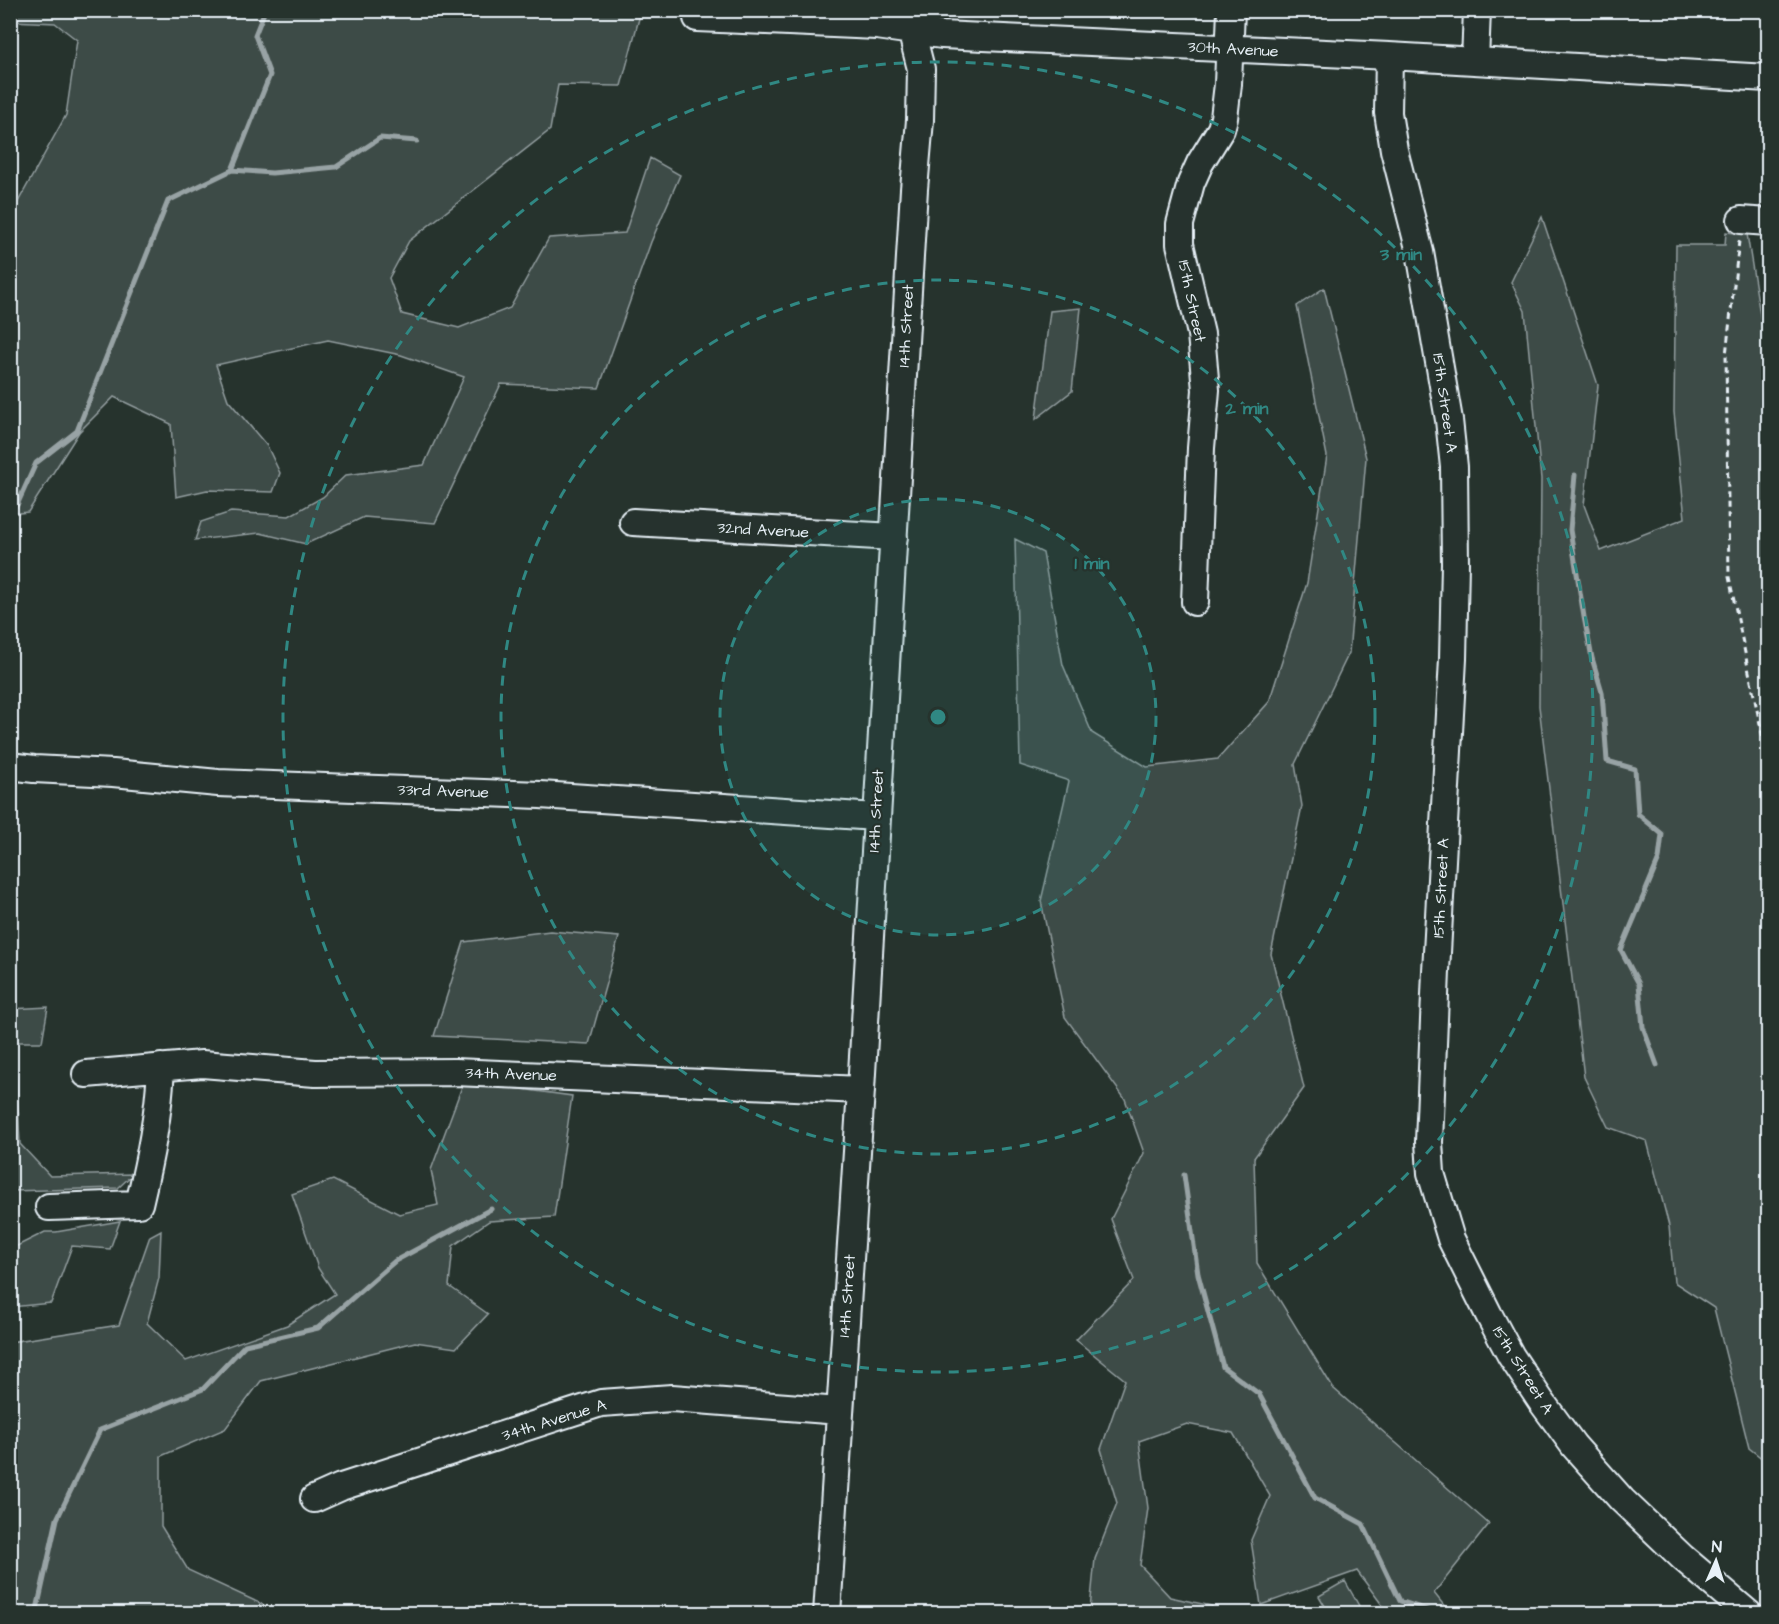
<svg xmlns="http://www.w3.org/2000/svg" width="1779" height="1624" font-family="'Architects Daughter',sans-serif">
<rect width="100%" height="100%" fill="#26332d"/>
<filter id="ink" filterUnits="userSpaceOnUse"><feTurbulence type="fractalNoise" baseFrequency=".0167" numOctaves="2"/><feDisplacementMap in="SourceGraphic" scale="12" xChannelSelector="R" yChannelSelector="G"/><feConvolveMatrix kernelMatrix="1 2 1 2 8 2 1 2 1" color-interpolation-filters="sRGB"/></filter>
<g filter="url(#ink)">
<path fill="#3e4b47" stroke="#939ea0" stroke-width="1.5" d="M10 11H641L621 86 558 85 550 130 409 241 389 278 402 314 459 328 510 308 549 238 625 233 650 158 680 175 651 242 599 388 501 384 435 523 364 517 306 544 260 533 195 540 201 522 231 512 289 516 323 497 346 475 424 465 464 377 401 355 328 340 216 365 228 400 267 446 280 473 273 492 207 490 176 497 171 424 114 397 79 432 28 512 11 514 10 234 13 211 66 115 77 40 55 23 11 21Z
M1542 217 1598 385 1584 505 1601 551 1685 518 1674 412 1676 245H1725L1726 232 1747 234 1768 365V1463L1749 1448 1714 1308 1674 1282 1669 1226 1647 1141 1608 1127 1584 1077 1539 706 1541 479 1525 311 1511 282Z
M1324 288 1366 458 1349 653 1295 764 1302 806 1271 954 1304 1088 1254 1158 1257 1263 1333 1388 1489 1524 1434 1593 1450 1613H1388L1357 1571 1261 1605 1251 1540 1270 1496 1233 1433 1187 1424 1139 1441 1148 1508 1140 1565 1170 1597 1212 1606 1211 1613H1046L1047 1611 1090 1609 1095 1559 1117 1503 1101 1449 1125 1380 1076 1340 1134 1280 1111 1219 1144 1153 1125 1099 1065 1017 1041 901 1069 781 1020 765 1015 539 1043 553 1063 665 1092 733 1147 767 1218 759 1269 702 1307 583 1327 456 1297 306Z
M1081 308 1072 391 1036 419 1050 311Z
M550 931 619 937 589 1044 434 1036 464 942Z
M48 1007 42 1042H11V1009Z
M10 1067H16L20 1144 50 1176 133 1174 118 1188 11 1191Z
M464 1081 572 1096 554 1217 489 1221 453 1246 449 1286 488 1314 456 1348 415 1342 261 1381 225 1429 161 1456V1526L188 1570 266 1606 261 1613H11L10 1342 119 1325 150 1236 161 1230 159 1278 147 1323 186 1361 287 1325 335 1294 318 1268 292 1194 333 1180 399 1214 438 1205 431 1170Z
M120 1221 110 1249 72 1246 51 1303 11 1307V1249L45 1232H56Z
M1345 1581 1363 1613H1329L1319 1596Z"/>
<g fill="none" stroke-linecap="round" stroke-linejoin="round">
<path stroke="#98a3a5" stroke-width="5" d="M232 170 272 173 336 167 380 138 417 141
M1575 475 1570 530 1584 617 1592 658 1602 692 1607 761 1635 769 1638 814 1662 834 1659 859 1621 950 1639 984 1643 1027 1657 1065
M10 510 17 505 36 463 77 431 168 201 232 170 270 75 255 35 265 10
M1184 1175 1198 1274 1223 1367 1259 1394 1315 1498 1363 1524 1400 1601 1439 1614
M36 1614 57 1519 100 1430 203 1389 245 1345 318 1328 395 1261 491 1209"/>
<defs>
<path id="minor" d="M697 18 877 26 942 35 1389 56 1768 78
M1389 56 1388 113 1394 150 1420 252 1449 420 1454 467 1455 563 1453 659 1436 971 1429 1142 1431 1173 1451 1239 1489 1315 1511 1356 1541 1401 1574 1446 1622 1500 1683 1558 1749 1614
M1475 61 1477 10
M1741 220 1768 222
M633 522 894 537
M1195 602 1201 448 1206 390 1201 334 1180 244V224L1191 183 1200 163 1221 129 1224 118 1228 84 1231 10
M10 766 34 769 113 773 218 783 540 795 876 817
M86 1074 202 1064 315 1073 455 1072 861 1090
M49 1207 139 1204C150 1158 159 1114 161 1067
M314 1499 341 1487 601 1403 672 1398 840 1411
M827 1614 861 1090 914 189 920 120 921 69 906 10"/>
</defs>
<use href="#minor" stroke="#e8f1f8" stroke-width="30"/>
<path stroke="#e8f1f8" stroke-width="3" stroke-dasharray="6 4.5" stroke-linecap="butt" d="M1739 241 1726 355 1729 577 1768 762
M1768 1185V1190"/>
<use href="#minor" stroke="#26332d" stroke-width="26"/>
</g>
</g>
<circle cx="938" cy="717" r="218" fill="#308883" fill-opacity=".12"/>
<g fill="none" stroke="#308883" stroke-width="3" stroke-dasharray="10 8">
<circle cx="938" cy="717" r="218"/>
<circle cx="938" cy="717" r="437"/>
<circle cx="938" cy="717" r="655"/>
</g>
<g text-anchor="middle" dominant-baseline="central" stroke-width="4.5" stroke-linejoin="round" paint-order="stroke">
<g font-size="16" fill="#e8f1f8" stroke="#26332d">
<text transform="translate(1233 49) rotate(3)">30th Avenue</text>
<text transform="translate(1192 301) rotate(78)">15th Street</text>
<text transform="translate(906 326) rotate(-87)">14th Street</text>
<text transform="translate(1445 403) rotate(82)">15th Street A</text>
<text transform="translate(763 530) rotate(3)">32nd Avenue</text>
<text transform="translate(443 791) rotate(2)">33rd Avenue</text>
<text transform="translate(876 811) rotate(-87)">14th Street</text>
<text transform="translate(1441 888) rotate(-87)">15th Street A</text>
<text transform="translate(511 1074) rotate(2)">34th Avenue</text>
<text transform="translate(847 1296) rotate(-86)">14th Street</text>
<text transform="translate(1523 1370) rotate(58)">15th Street A</text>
<text transform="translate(554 1420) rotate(-17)">34th Avenue A</text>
</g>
</g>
<circle cx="938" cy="717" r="9" fill="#308883" stroke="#26332d" stroke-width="3"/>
<g font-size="18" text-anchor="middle" font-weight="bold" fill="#308883" stroke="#26332d" stroke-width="4.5" stroke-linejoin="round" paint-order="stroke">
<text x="1401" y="260">3 min</text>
<text x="1247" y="414">2 min</text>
<text x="1092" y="569">1 min</text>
</g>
<rect width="1779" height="1624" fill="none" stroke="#26332d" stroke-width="36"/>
<rect x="18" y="18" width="1743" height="1588" fill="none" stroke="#e8f1f8" stroke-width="2" filter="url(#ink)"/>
<g transform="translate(1716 1561) rotate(3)" stroke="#26332d" stroke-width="4.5" paint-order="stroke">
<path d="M0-4.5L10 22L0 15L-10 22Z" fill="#e8f1f8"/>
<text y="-9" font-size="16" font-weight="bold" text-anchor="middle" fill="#e8f1f8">N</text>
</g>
</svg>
